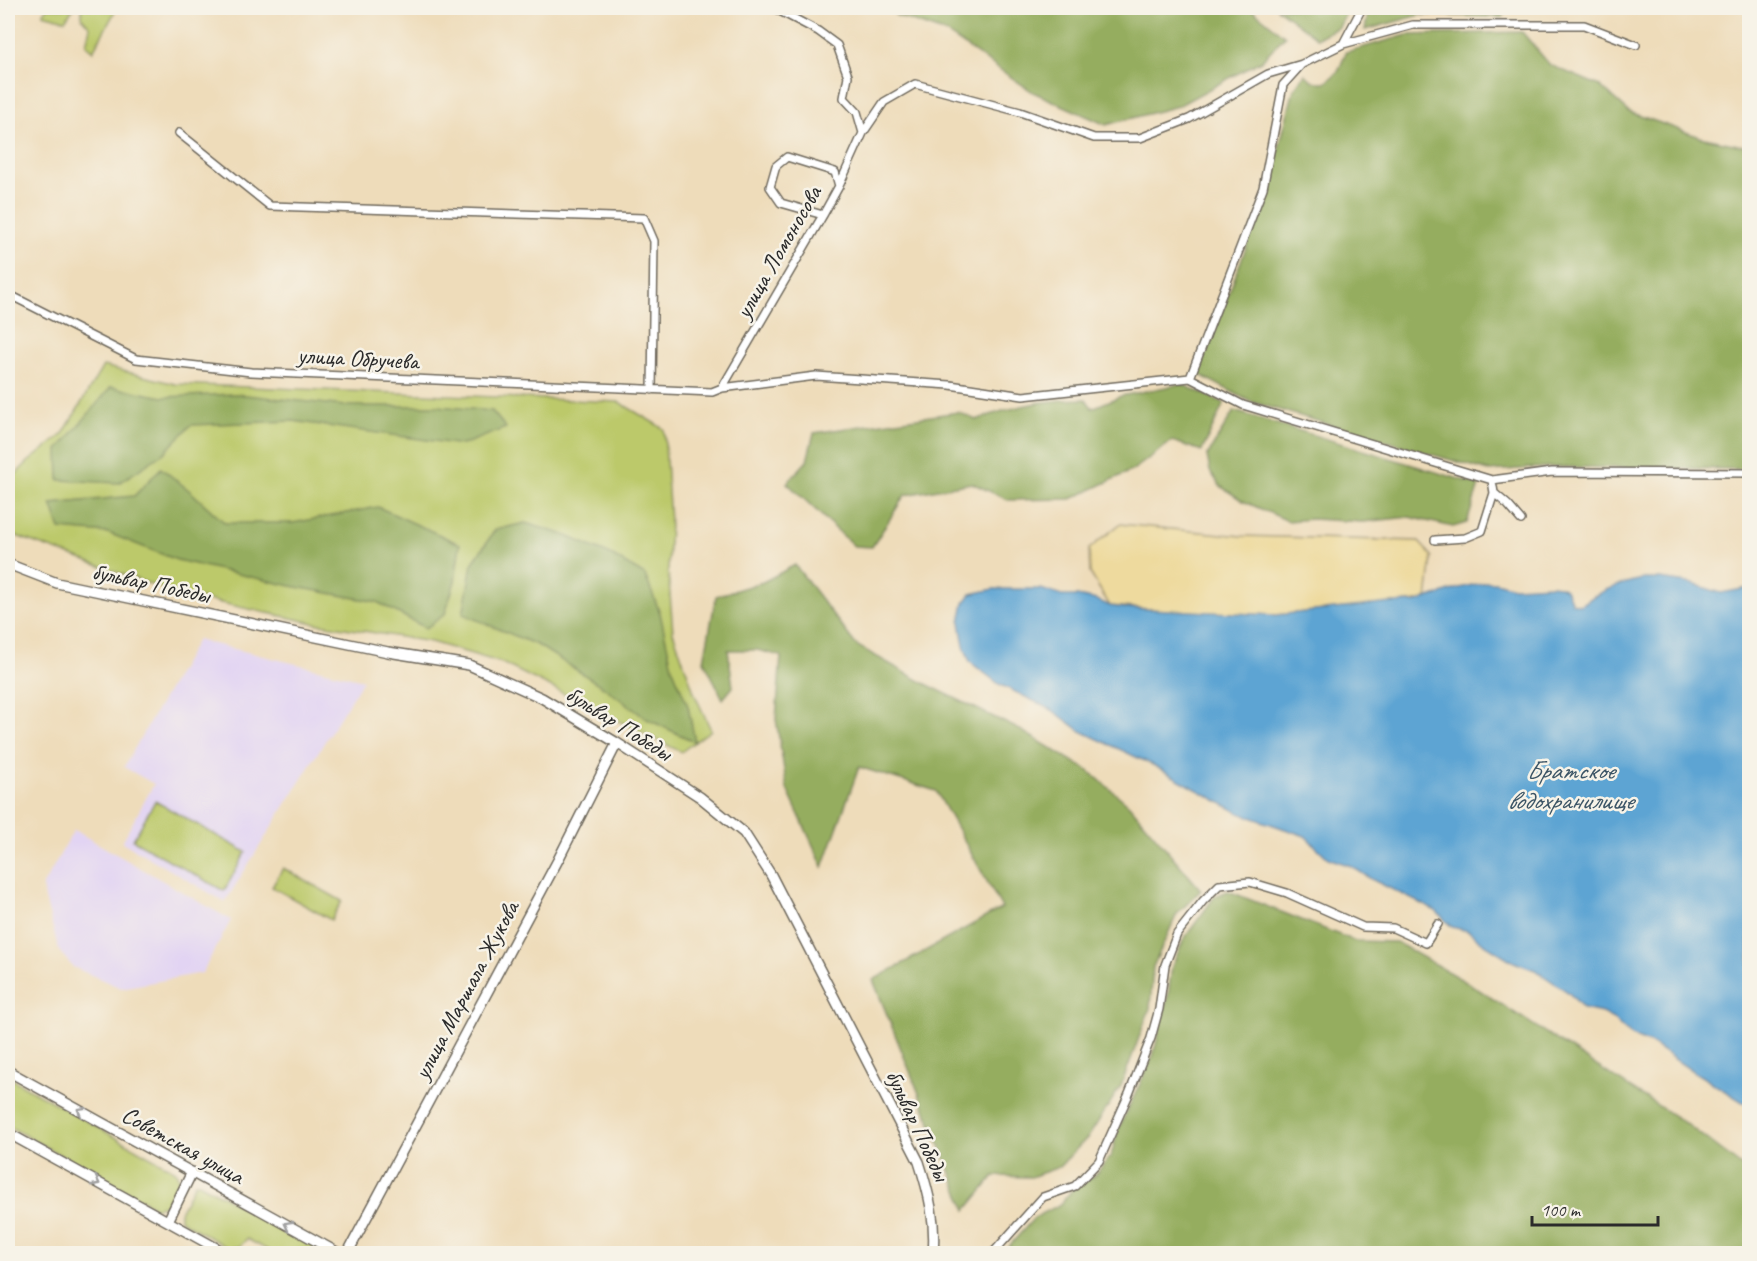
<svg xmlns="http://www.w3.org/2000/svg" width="1757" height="1261" font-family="Caveat,sans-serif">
<rect width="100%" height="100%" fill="#f7f3e8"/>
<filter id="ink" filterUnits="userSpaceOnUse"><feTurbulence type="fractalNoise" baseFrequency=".0167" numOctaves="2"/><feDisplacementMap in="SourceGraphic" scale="12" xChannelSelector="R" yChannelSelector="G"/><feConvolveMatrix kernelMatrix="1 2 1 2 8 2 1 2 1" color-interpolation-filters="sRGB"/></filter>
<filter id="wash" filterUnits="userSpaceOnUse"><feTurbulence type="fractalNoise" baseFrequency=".008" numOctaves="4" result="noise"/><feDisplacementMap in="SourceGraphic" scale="24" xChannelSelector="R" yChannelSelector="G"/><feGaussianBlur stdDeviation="1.35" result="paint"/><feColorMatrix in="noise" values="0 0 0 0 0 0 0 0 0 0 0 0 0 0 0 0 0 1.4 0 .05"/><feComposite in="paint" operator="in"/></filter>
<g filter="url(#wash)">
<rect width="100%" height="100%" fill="#eedcba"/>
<path fill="#e2d4f3" d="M197 640 363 680 225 902 122 842 154 784 124 767Z
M74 830 231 920 202 973 121 988 73 967 59 951 42 887Z"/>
<path fill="#bcc96b" stroke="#747a4b" stroke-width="1.5" d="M47 8H74L65 20 43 14Z
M82 8H117L93 51 86 45 90 27 82 18Z
M103 366 175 384 619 402 664 429 670 522 668 569 673 632 695 695 711 730 681 752 502 663 431 642 314 623 175 593 8 533V482L28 462 63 434Z
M155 801 246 852 224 891 133 840Z
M283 868 342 901 331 920 272 887Z
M8 1077 176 1171 179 1180 165 1205 156 1208 8 1126Z
M195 1183H199L325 1253H273L247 1239 239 1247 228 1248 180 1220V1212Z"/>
<path fill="#95ad5f" stroke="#606c45" stroke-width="1.5" d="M899 8H1250L1285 36 1261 61 1178 106 1106 125 1033 92 946 33 895 15Z
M1277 8H1349L1339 27 1317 38Z
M1371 8H1507L1503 17 1420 15 1365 30 1368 13Z
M1522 32 1550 65 1600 86 1629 112 1700 137 1738 145 1749 146V469L1550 467 1489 471 1249 401 1198 374 1268 190 1294 89 1305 74 1314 82H1327L1339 70 1346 52 1407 35Z
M1181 384 1224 403 1202 451 1172 441 1133 470 1071 499 1008 500 972 483 905 495 872 547 854 546 787 483 807 461 814 433 958 412 976 420C1012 406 1047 399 1086 399L1092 408 1121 396Z
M111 387 163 397 236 394 345 406H437L492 411 506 428 462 445 293 421 191 425 164 453 119 483 59 480 58 450Z
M1234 411 1479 485 1467 523 1453 527 1409 517 1363 522 1312 519 1288 521 1243 501 1220 486 1210 471 1207 456Z
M161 468 190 491 225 523H293L378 507 460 544 455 581 445 614 426 628 377 602 291 586 177 560 108 533 60 529 51 504 134 496Z
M525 523 562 534 611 555 645 575 660 613 672 667 688 706 695 742 647 719 605 688 539 646 463 614 472 564 495 530Z
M795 565 856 645 920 681 1022 731 1089 771 1129 805 1201 890 1177 914 1153 967 1150 1008 1121 1086 1089 1136 1059 1167 1031 1177 994 1176 966 1210 873 980 1002 908 936 791 859 767 823 867 787 789 776 719 781 656 757 650H728L733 687 723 699 704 661 716 596 763 582Z
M1228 891 1355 941 1396 942 1473 986 1688 1125 1749 1172V1253L1002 1254 1034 1218 1061 1204 1075 1186 1093 1177 1111 1156 1119 1128 1153 1056 1168 996 1172 966 1184 939 1215 896Z"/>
<path fill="#eeda9e" stroke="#8c8264" stroke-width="1.5" d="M1120 524 1242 536 1418 541 1432 556 1427 600 1276 615 1189 612 1110 606 1090 573 1089 549Z"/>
<path fill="#5da4d3" stroke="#44687f" stroke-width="1.5" d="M1643 579H1660L1693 584 1721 593 1749 588V1106L1688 1068 1652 1044 1632 1036 1613 1019 1602 1013 1584 1009 1569 993 1535 970 1514 962 1483 943 1468 931 1452 927 1436 911 1371 879 1351 866 1328 858 1305 836 1239 813 1153 765 1081 731 1052 710 999 684 970 662 964 646 960 622 964 603 971 594 994 589H1041L1062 596H1077L1097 600 1110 606 1125 608 1276 615 1391 603 1417 602 1459 588 1486 582H1495L1514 587 1551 585 1560 586 1566 589 1572 603 1580 605C1586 603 1590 598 1596 595 1610 587 1627 582 1643 579Z"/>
</g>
<g filter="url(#ink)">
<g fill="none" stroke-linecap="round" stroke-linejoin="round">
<defs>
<path id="minor" d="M774 8 818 31 837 45 848 76 844 98 857 112 863 133
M1343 44 1413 25H1584L1636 45
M179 133 270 206 644 218 654 241 652 390
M823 215 781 203 770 187 776 166 787 157 835 172 839 186
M8 294 136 359 251 372 712 392 722 388 816 376 950 385 1023 396 1190 378 1243 405 1492 480 1552 472 1750 473
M1190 378 1263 188 1283 85 1302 64 1343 44 1362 8
M722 388 823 215 839 186 863 133 884 102 915 84 1020 112 1094 138H1140L1189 119 1268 74 1302 64
M1494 493 1508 505 1521 520
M1435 540 1465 538 1482 531 1494 493 1492 480
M992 1254 1043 1197 1075 1186 1099 1161 1129 1094 1151 1038 1159 1009 1165 965 1177 934 1203 901 1219 885 1250 882 1287 893 1363 927 1393 928 1426 943 1438 924"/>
<path id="tertiary" d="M8 564 57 583 388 652 469 665 542 698 617 743 700 797 744 833 771 875 919 1162C929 1193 936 1221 933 1254
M8 1071 340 1254
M8 1133 227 1254
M168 1221 192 1172
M347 1254 558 860 617 743"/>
</defs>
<use href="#minor" stroke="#6f695d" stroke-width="10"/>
<use href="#tertiary" stroke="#6f695d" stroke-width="12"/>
<use href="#minor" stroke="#fff" stroke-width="7"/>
<use href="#tertiary" stroke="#fff" stroke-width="9"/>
</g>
<defs><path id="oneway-chevron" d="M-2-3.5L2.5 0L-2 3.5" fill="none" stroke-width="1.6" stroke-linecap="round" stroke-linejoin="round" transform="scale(1.5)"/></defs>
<g stroke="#a0a0a0">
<use href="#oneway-chevron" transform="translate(81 1111) rotate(-151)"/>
<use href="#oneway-chevron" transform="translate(96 1182) rotate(28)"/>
<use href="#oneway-chevron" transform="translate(288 1225) rotate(-151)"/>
</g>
</g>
<g text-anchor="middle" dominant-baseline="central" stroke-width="5" stroke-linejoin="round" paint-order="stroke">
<g font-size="24" fill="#2b2b2b" stroke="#f7f3e8">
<text transform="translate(778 252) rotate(-60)">улица Ломоносова</text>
<text transform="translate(358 358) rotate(3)">улица Обручева</text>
<text transform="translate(151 583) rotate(12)">бульвар Победы</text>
<text transform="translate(619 723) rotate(32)">бульвар Победы</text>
<text transform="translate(466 990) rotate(-62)">улица Маршала Жукова</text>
<text transform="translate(918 1125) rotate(65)">бульвар Победы</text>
<text transform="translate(183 1145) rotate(29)">Советская улица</text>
</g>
<g font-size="26" font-style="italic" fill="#3c5566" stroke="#f7f3e8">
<text x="1570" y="770">Братское<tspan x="1570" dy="30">водохранилище</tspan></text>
</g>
</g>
<rect width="1757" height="1261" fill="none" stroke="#f7f3e8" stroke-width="30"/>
<path d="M1532 1216v9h126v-9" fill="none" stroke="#2b2b2b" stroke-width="3"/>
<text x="1541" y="1216" font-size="18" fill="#2b2b2b" stroke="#f7f3e8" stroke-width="4.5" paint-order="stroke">100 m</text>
</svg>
